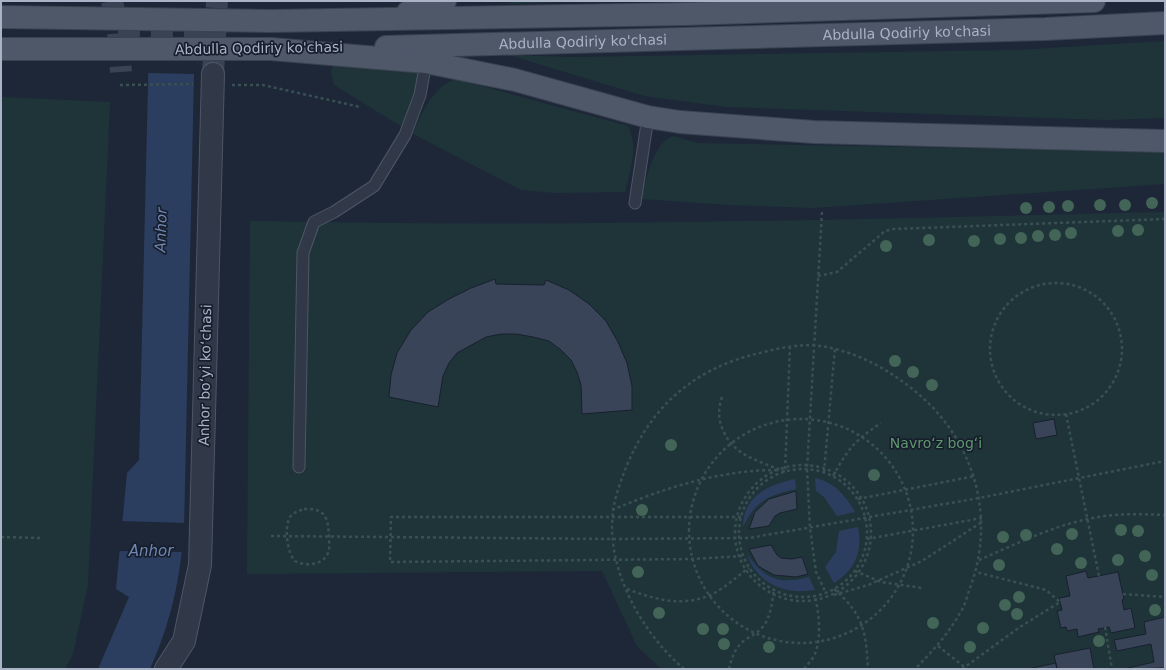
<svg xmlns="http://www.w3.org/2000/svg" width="1166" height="670" font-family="'DejaVu Sans',sans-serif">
<rect width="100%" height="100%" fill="#1d2738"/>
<path fill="#1f3439" d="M517 1H588L507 4Z
M1165 41V118L1107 120 726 107 644 96 509 55 571 57 1016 50Z
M335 63 419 71 420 78 404 128 334 85 331 71Z
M456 79 628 126C639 147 630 170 625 192L555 193 521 190 413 134C421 114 434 85 456 79Z
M1 97 110 102 88 585 73 654 65 669H1Z
M674 136 697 143 1165 152V184L814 208 729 205 641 199C646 181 653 141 674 136Z
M1165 212V669H661L637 646 602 571 247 574 250 221C555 228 860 219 1165 212Z"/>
<path fill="#2c3e5f" d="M150 1H191L194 74 184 529C180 580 171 622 150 669H98L129 597 116 589 127 473 139 460Z
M815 478C834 482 846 496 855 512L837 516 824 497 816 491Z
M795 479 796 489C769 495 755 501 743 527 743 496 768 485 795 479Z
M858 527C863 552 855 570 834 583L825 567 836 552 839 531Z
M747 554C764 579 780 585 809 577L815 590C785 595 757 584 747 554Z"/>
<path fill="#1d2738" d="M148 1H193L196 74 147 73Z
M121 521 186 523 184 552 117 551Z"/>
<path fill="#394459" stroke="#18202e" d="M495 279 496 284 544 285 546 280 569 290 589 304 606 321 618 342 627 363 632 386V410L582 414 581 385 577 372 571 360 561 350 549 341 533 337 516 334H501L486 337 457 353 449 363 443 376 438 407 389 397 391 375 397 353 411 330 428 312 449 299 471 288Z
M1054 419 1057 435 1036 439 1033 423Z
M796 491 797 509 780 513 775 516 769 526 749 529 755 512 769 499Z
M771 545 777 555 781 558 792 559 802 557 808 574 796 577 774 575 758 566 749 549Z
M1086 571 1088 578 1118 572 1124 599 1122 600 1124 610 1131 608 1135 628 1111 633 1109 627 1098 629 1099 632 1078 637 1077 629 1067 631 1066 627 1061 628 1057 611 1062 610 1059 598 1070 596 1066 576Z
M1165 617V668L1124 669 1154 662 1151 644 1117 651 1114 640 1146 634 1144 622Z
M1090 648 1094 669H1057L1054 655Z
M1056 663 1057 669H1028Z"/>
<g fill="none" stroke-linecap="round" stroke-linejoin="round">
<path stroke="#394354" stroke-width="22" stroke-dasharray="22 11" stroke-linecap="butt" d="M112 1 118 31 121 72
M118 31 187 34 214 33
M213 74 217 1"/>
<defs>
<path id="lane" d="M635 203 648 117
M299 467 303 253 314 222 334 212 374 186 405 135 420 95 426 62"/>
<path id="street" d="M166 669 184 641 200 565 213 74"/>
<g id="primary">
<path d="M408 12 445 1"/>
<path d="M271 21 685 14 1094 1"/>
<path id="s1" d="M386 47 1045 29 1165 23"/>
<path d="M271 49 426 62 515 80 648 117 680 122 814 132 1165 141"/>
</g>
</defs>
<use href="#lane" stroke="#4e5666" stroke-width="13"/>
<use href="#street" stroke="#4e5666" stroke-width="24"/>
<use href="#primary" stroke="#3a4251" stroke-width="24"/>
<path stroke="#395053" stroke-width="2.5" stroke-dasharray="3 3" stroke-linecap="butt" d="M120 85 193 84
M232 85H263L360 107
M822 212 807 469 810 528 816 572 826 593
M818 276 837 272 885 231 894 229 1165 219
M990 349a66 66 0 1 1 132 0a66 66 0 1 1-132 0Z
M722 397C718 409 718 419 723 430 734 457 761 461 785 472L790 346
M1066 414 1099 576
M689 531a112 112 0 1 1 224 0a112 112 0 1 1-224 0Z
M739 533a64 64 0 1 1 128 0a64 64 0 1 1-128 0Z
M824 472 835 348
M833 476C848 449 854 441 881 423
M858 499 975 476
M304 509C326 508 328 518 329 537 329 542 330 548 328 553 323 565 306 567 295 561 287 553 284 527 290 517 294 512 299 511 304 509Z
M741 517H391L390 562 692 559 743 556
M271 536 612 539 749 538 979 498 1165 461
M1 537 42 538
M867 539 982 518
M979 560C1014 545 1050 527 1088 519 1114 513 1139 514 1165 515
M855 571 881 582 922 588
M627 589C654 599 680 607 708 596 723 590 736 577 749 568
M834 589C864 615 866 632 868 669
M1123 594 1165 597
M1105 627 1112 669
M938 646 967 669
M684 669C637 629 598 555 617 493 640 417 685 369 764 352 787 346 811 342 835 349 868 357 899 376 924 399 977 448 995 521 970 588 967 596 965 606 960 613 948 634 932 652 915 669
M729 669C732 656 736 645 748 638 755 634 761 630 765 624 771 614 772 602 774 590
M804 669C807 665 811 661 814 656 822 640 819 613 815 596
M962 669 1020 627 1060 602 1046 590 976 572"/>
<use href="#lane" stroke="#313948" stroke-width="11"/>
<use href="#street" stroke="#313948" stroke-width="22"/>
<use href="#primary" stroke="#4e5869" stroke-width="22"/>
<defs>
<path id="primary-bridge" d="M1 17 271 21
M1 49H271"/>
</defs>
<use href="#primary-bridge" stroke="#3a4251" stroke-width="24" stroke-linecap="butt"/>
<path stroke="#395053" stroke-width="2.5" stroke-dasharray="3 3" stroke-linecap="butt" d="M735 533a68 68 0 1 1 136 0a68 68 0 1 1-136 0Z
M612 510C665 488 719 470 777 470
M834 595 868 585 922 561 982 522"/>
<use href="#primary-bridge" stroke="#4e5869" stroke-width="22"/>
</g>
<g fill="#426557">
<circle cx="1152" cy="203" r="6"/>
<circle cx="1100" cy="205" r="6"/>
<circle cx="1125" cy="205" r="6"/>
<circle cx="1068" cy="206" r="6"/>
<circle cx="1049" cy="207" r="6"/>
<circle cx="1026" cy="208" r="6"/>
<circle cx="1138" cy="230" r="6"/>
<circle cx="1118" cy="231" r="6"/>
<circle cx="1071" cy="233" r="6"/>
<circle cx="1055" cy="235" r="6"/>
<circle cx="1038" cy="236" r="6"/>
<circle cx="1021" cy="238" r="6"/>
<circle cx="1000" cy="239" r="6"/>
<circle cx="929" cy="240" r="6"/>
<circle cx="974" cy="241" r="6"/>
<circle cx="886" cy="246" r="6"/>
<circle cx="895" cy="361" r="6"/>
<circle cx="913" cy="372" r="6"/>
<circle cx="932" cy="385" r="6"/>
<circle cx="671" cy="445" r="6"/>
<circle cx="874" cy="475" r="6"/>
<circle cx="642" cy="510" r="6"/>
<circle cx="1121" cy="530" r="6"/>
<circle cx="1138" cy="531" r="6"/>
<circle cx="1072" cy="534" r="6"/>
<circle cx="1026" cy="535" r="6"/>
<circle cx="1003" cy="537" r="6"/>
<circle cx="1057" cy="549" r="6"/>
<circle cx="1145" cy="556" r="6"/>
<circle cx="1118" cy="560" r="6"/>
<circle cx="1081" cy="563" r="6"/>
<circle cx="999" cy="565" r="6"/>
<circle cx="638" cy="572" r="6"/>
<circle cx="1152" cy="575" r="6"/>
<circle cx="1019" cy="597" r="6"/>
<circle cx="1005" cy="605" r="6"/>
<circle cx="1155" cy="610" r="6"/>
<circle cx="659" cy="613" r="6"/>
<circle cx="1017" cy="614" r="6"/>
<circle cx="933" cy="623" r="6"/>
<circle cx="983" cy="628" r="6"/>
<circle cx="703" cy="629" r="6"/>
<circle cx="723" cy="629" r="6"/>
<circle cx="1099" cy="641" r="6"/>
<circle cx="724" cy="644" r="6"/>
<circle cx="769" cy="647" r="6"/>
<circle cx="970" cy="647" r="6"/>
</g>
<g text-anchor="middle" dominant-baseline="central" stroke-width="3.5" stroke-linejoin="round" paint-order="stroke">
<g font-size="14" fill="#aab3c6" stroke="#171e2c">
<text stroke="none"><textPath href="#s1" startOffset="521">Abdulla Qodiriy ko'chasi</textPath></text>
<text stroke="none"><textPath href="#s1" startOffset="197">Abdulla Qodiriy ko'chasi</textPath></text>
<text transform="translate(259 48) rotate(-1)">Abdulla Qodiriy ko'chasi</text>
<text transform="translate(205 375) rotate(-89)">Anhor boʻyi koʻchasi</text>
</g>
<g font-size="14" fill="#609770" stroke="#171e2c">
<text x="936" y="443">Navroʻz bogʻi</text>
</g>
<g font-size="15" font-style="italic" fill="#6f87b2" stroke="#171e2c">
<text transform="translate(161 230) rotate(-88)">Anhor</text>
<text x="151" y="551">Anhor</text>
</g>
</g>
<rect width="1166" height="670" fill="none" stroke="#aab3c6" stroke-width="4"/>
</svg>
